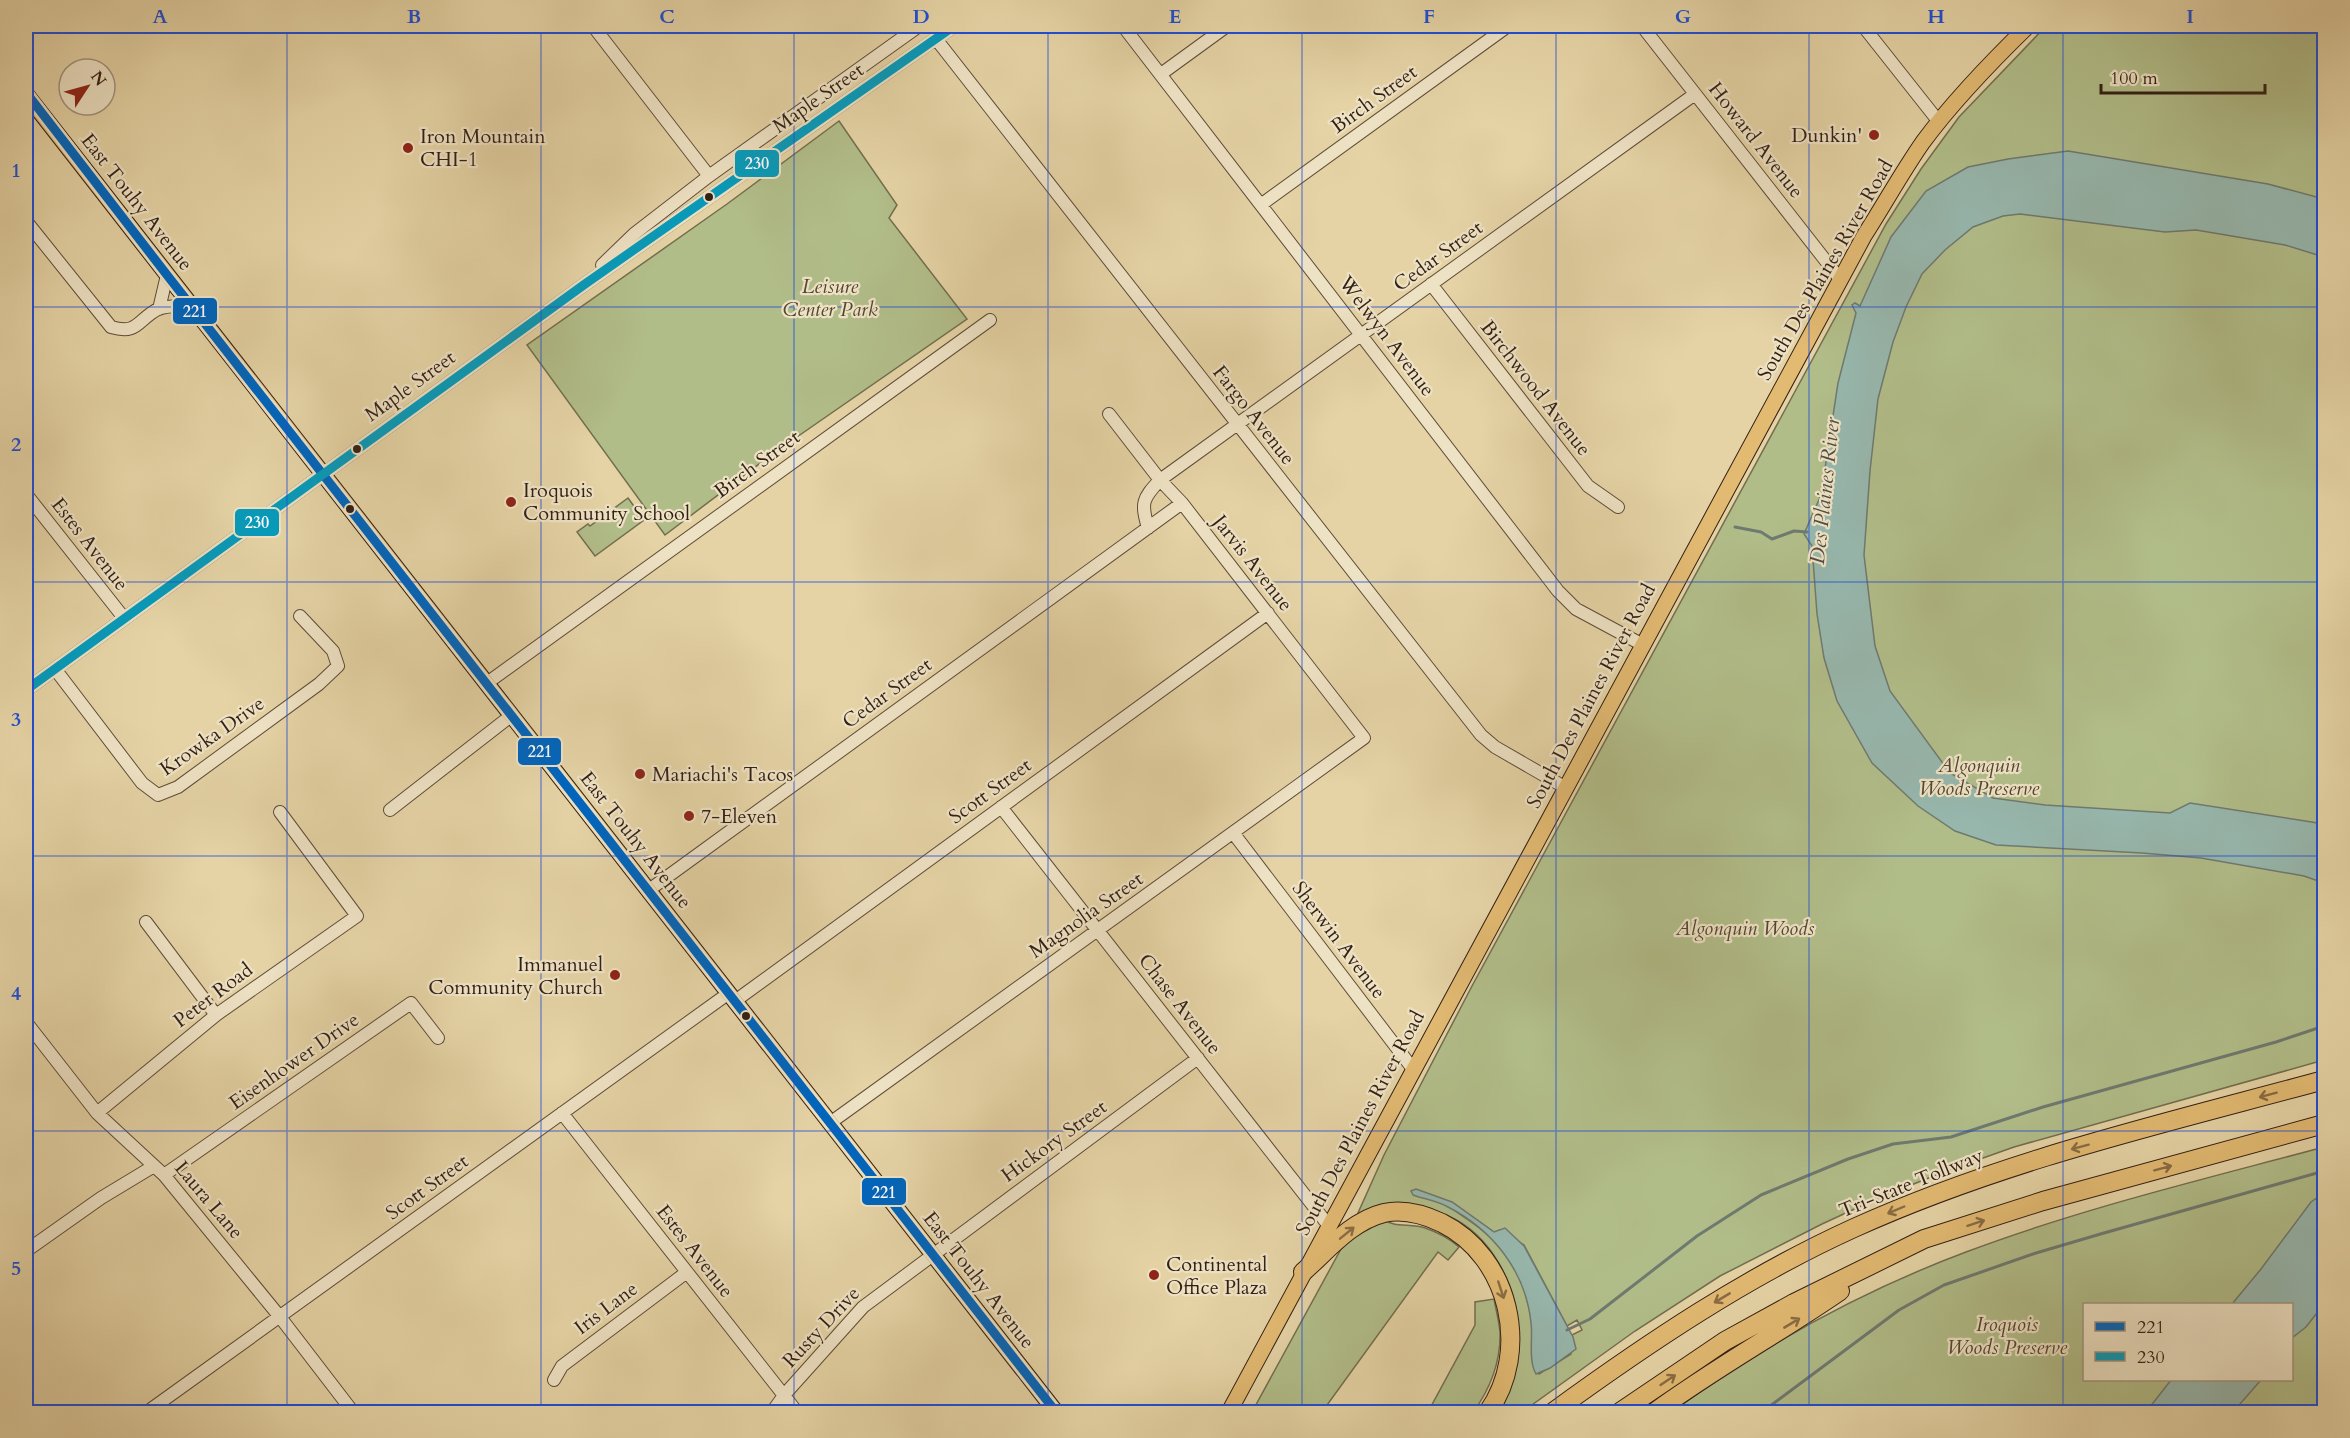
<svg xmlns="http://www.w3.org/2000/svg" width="2350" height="1438" font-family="Cardo,serif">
<rect width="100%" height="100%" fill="#e5d3a5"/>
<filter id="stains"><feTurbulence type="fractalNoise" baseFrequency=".00333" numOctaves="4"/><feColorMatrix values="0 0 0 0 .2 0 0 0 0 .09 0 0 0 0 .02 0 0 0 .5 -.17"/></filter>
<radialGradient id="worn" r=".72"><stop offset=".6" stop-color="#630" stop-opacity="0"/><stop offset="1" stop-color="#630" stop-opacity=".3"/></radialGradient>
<path fill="#b1bd89" stroke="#726e4f" stroke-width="1.5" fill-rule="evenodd" d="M2046 26H2324V1060L2014 1147 1941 1173 1874 1200 1822 1224 1720 1276 1635 1331 1522 1412H1497C1502 1393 1518 1350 1518 1333 1519 1288 1491 1234 1448 1216 1438 1212 1376 1217 1361 1217L1358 1213 1384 1155 1472 986 1886 224 1921 169 1959 117ZM1452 1202 1494 1232 1500 1230 1524 1245 1567 1326 1577 1320 1582 1330 1572 1335 1571 1354 1539 1374C1529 1359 1533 1341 1532 1324 1528 1292 1514 1258 1490 1237 1478 1225 1462 1216 1448 1206Z
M839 121 897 205 889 218 967 319 771 455 665 535 527 345 727 204Z
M628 498 644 520 595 556 577 532 588 524 590 526Z
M2324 1147V1412H1672C1762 1346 1862 1291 1966 1252 2083 1208 2205 1179 2324 1147ZM2084 1304H2292V1380H2084Z
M1383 1219C1394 1228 1411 1223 1425 1228 1437 1232 1450 1239 1459 1247L1448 1260 1438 1252 1322 1412H1252L1341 1249 1351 1239Z
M1494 1299C1496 1310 1499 1321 1500 1332 1501 1361 1490 1390 1473 1412H1428L1475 1325V1302Z"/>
<path fill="#97b7ad" stroke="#6f7a70" stroke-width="1.5" d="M2068 151 2268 184 2324 199V257L2285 245 2196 230 2165 232 2020 214 2003 216 1973 227 1945 250 1922 274 1906 307 1893 342 1878 399 1870 471 1864 555 1875 646 1890 691 1950 773 1993 798 2045 805 2170 813 2190 803 2324 824V883L2304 876 2201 858 2142 853 1996 845 1955 831 1918 806 1872 763 1837 701 1824 658 1817 614 1812 546 1804 534 1821 495 1838 383 1856 313 1852 305 1855 303 1860 306 1891 237 1926 191 1968 167 2008 159Z
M1416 1189 1452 1202 1494 1232 1505 1228 1524 1246 1573 1337 1576 1349 1550 1368 1536 1374C1528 1360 1533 1339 1531 1323 1526 1272 1493 1230 1448 1207 1438 1201 1424 1199 1413 1195L1411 1191Z
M2324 1193V1304L2306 1327 2292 1338V1304H2232L2261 1269 2311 1202Z
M2171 1380H2261L2233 1412H2146Z"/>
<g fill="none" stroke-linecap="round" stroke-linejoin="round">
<path stroke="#6f7a70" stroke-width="3" d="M1735 527 1761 532 1772 539 1794 531 1807 532
M1567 1330 1590 1319 1697 1236 1761 1195 1848 1159 1893 1144 1951 1137 2043 1107 2276 1042 2324 1026
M1762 1412 1899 1310 1944 1285 2036 1253 2104 1233 2324 1171"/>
<defs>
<path id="minor" d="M593 26 709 176
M1123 26 1558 591 1576 609 1643 645
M1642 26 1840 279
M1863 26 1939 122
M936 39 1481 735 1495 747 1566 788
M1161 74 1227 26
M1262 204 1508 26
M26 221 111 327C138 335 137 320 158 309 167 305 181 306 192 306
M602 265 634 234 709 176 919 26
M1431 284 1588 486 1618 507
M159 309 167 275
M26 494 124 618
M1148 528C1141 503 1142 499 1160 480L1695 94
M55 669 142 783 158 795 178 787 319 684 338 666 333 651 300 616
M487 683 990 320
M26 690 585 284 954 26
M1001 807 1329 1226
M390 810 512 715
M1234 834 1413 1069
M649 890 1182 503
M146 922 216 1015
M735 1001 1268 613
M26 1022 97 1113 164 1175 280 1317 353 1412
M97 1113 216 1015 357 916 280 812
M562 1113 797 1412
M830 1123 1364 738 1182 503 1160 480 1109 414
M164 1175 411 1003 438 1038
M26 1251 101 1198 154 1166
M554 1380 562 1366 687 1272
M147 1412 729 993
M772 1412 785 1394 863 1307 1198 1058"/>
<path id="major" d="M26 94 1056 1412
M1229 1412 1864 236C1884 205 1902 172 1923 142 1954 100 1991 62 2028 26"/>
<path id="highway" d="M1303 1272C1327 1251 1351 1221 1384 1213 1403 1209 1425 1215 1442 1223 1510 1257 1531 1351 1488 1412
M1553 1412C1648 1343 1746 1277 1854 1228 2004 1160 2166 1123 2324 1080
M1620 1412 1725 1341 1794 1303 1924 1239 2043 1201 2324 1124
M1655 1412C1715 1368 1779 1333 1840 1291"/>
</defs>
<use href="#minor" stroke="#5f4c39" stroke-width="14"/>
<use href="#major" stroke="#321f15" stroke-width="17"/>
<use href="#highway" stroke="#321f15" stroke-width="20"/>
<use href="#minor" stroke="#eee2c4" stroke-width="12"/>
<use href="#major" stroke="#e2ba72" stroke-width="15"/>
<use href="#highway" stroke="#e2ba72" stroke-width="18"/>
<defs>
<path id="bus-1" d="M26 89 28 95 167 275 1056 1412"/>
<path id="bus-2" d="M26 690 585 284 954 26"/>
</defs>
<use href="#bus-1" stroke="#eee2c4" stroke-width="14"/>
<use href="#bus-2" stroke="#eee2c4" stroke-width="14"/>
<use href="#bus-1" stroke="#0065bd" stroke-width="9"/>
<use href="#bus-2" stroke="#059bbc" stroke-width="9"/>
</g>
<defs><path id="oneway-shaft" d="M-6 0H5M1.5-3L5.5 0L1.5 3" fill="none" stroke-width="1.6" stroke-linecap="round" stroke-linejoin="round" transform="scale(1.5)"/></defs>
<g stroke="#8a6c44">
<use href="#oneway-shaft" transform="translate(2268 1095) rotate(165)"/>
<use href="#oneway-shaft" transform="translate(2080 1147) rotate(165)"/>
<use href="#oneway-shaft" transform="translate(2163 1168) rotate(-15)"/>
<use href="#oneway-shaft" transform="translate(1896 1210) rotate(157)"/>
<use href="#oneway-shaft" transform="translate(1976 1223) rotate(-18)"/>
<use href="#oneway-shaft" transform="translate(1347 1233) rotate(-39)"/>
<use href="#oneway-shaft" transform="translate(1501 1290) rotate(72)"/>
<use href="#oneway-shaft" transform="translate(1722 1298) rotate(149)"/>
<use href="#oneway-shaft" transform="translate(1792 1323) rotate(-31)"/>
<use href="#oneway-shaft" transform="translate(1668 1380) rotate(-34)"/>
</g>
<path fill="none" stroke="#1d4ed8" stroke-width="1.5" stroke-opacity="0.55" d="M287 26V1412M541 26V1412M794 26V1412M1048 26V1412M1302 26V1412M1556 26V1412M1809 26V1412M2063 26V1412M26 307H2324M26 582H2324M26 856H2324M26 1131H2324"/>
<g fill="#8f2418" stroke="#eee2c4" stroke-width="2">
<circle cx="1874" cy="135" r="6"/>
<circle cx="408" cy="148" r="6"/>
<circle cx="511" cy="502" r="6"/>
<circle cx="640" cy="774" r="6"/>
<circle cx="689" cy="816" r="6"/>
<circle cx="615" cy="975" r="6"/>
<circle cx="1154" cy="1275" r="6"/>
</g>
<g fill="#321f15" stroke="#eee2c4" stroke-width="2">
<circle cx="709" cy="197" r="5"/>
<circle cx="357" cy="449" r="5"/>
<circle cx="350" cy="509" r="5"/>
<circle cx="746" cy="1016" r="5"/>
</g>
<g text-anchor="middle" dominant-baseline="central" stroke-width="4.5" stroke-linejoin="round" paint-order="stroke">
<g font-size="20" fill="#321f15" stroke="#eee2c4">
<text transform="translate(818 98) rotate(-35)">Maple Street</text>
<text transform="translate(1374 99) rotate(-36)">Birch Street</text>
<text transform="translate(1756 140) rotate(52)">Howard Avenue</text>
<text transform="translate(137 202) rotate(52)">East Touhy Avenue</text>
<text transform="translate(1438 256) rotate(-36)">Cedar Street</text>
<text transform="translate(1825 270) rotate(-60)">South Des Plaines River Road</text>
<text transform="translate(1387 336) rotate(53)">Welwyn Avenue</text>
<text transform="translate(410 386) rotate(-36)">Maple Street</text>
<text transform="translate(1536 388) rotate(52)">Birchwood Avenue</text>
<text transform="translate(1254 415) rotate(52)">Fargo Avenue</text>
<text transform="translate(757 464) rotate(-36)">Birch Street</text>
<text transform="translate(90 544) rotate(52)">Estes Avenue</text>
<text transform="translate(1253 563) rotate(52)">Jarvis Avenue</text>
<text transform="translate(887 693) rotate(-36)">Cedar Street</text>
<text transform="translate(1591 696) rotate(-62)">South Des Plaines River Road</text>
<text transform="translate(212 736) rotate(-35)">Krowka Drive</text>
<text transform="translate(990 791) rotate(-36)">Scott Street</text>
<text transform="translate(636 840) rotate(52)">East Touhy Avenue</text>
<text transform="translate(1086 915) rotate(-35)">Magnolia Street</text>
<text transform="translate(1339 940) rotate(53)">Sherwin Avenue</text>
<text transform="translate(213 995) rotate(-37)">Peter Road</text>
<text transform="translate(1180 1004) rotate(52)">Chase Avenue</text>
<text transform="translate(294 1061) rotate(-35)">Eisenhower Drive</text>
<text transform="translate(1360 1123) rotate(-62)">South Des Plaines River Road</text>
<text transform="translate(1054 1141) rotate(-36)">Hickory Street</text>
<text transform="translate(1911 1183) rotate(-22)">Tri-State Tollway</text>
<text transform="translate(427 1187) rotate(-36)">Scott Street</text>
<text transform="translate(209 1200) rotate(50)">Laura Lane</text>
<text transform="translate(695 1251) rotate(52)">Estes Avenue</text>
<text transform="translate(979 1280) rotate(52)">East Touhy Avenue</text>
<text transform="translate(606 1308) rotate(-37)">Iris Lane</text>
<text transform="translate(821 1327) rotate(-47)">Rusty Drive</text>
</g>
<g font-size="20" fill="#321f15" stroke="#eee2c4" text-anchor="start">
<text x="1862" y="135" text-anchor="end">Dunkin'</text>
<text x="420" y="136">Iron Mountain<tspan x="420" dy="23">CHI-1</tspan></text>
<text x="523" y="490">Iroquois<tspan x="523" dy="23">Community School</tspan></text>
<text x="652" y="774">Mariachi's Tacos</text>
<text x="701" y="816">7-Eleven</text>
<text x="603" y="964" text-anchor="end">Immanuel<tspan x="603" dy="23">Community Church</tspan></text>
<text x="1166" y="1264">Continental<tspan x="1166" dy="23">Office Plaza</tspan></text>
</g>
<g font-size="20" font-style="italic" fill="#524632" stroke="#eee2c4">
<text x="830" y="286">Leisure<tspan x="830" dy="23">Center Park</tspan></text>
<text x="1979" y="765">Algonquin<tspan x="1979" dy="23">Woods Preserve</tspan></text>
<text x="1745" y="928">Algonquin Woods</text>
<text x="2007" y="1324">Iroquois<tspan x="2007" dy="23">Woods Preserve</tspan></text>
</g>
<g font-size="21" font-style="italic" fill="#504d43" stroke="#eee2c4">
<text transform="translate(1825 491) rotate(-84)">Des Plaines River</text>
</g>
</g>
<g stroke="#eee2c4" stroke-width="2">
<rect x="734" y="149" width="46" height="29" rx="6" fill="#059bbc"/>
<rect x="172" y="297" width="46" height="28" rx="6" fill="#0065bd"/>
<rect x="234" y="508" width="46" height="29" rx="6" fill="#059bbc"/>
<rect x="517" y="737" width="45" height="29" rx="6" fill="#0065bd"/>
<rect x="861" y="1177" width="46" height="29" rx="6" fill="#0065bd"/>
</g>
<g font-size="16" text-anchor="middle" font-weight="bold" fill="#fff">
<text x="757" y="169">230</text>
<text x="195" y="317">221</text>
<text x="257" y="528">230</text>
<text x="540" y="757">221</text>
<text x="884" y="1198">221</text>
</g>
<rect width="2350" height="1438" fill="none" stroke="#e5d3a5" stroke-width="66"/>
<rect x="2083" y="1303" width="210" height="78" fill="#eee2c4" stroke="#a3947e" stroke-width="1.5"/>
<rect x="2095" y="1322" width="30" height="9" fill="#0065bd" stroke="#a3947e" stroke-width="1.5"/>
<text x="2137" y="1333" font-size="18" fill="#321f15">221</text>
<rect x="2095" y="1352" width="30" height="9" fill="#059bbc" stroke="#a3947e" stroke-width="1.5"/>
<text x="2137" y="1363" font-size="18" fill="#321f15">230</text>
<g transform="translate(87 87) rotate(54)"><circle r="28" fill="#eee2c4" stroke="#a3947e" stroke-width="1.5"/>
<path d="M0-4.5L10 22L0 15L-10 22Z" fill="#8f2418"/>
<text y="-9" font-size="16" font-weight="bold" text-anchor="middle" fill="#321f15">N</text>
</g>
<path d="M2101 84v9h164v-9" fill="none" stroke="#321f15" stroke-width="3"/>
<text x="2110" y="84" font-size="18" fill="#321f15" stroke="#eee2c4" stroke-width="4.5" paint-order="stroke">100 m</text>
<rect x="33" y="33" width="2284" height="1372" fill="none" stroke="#1d4ed8" stroke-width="2"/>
<g font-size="20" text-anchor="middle" font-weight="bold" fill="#1d4ed8">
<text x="160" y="23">A</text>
<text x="414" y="23">B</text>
<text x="667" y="23">C</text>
<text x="921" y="23">D</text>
<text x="1175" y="23">E</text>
<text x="1429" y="23">F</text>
<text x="1683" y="23">G</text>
<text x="1936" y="23">H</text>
<text x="2190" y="23">I</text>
<text x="16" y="177">1</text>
<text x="16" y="451">2</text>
<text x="16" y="726">3</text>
<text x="16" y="1000">4</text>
<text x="16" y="1275">5</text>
</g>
<rect width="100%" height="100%" filter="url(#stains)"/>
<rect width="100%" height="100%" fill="url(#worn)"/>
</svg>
